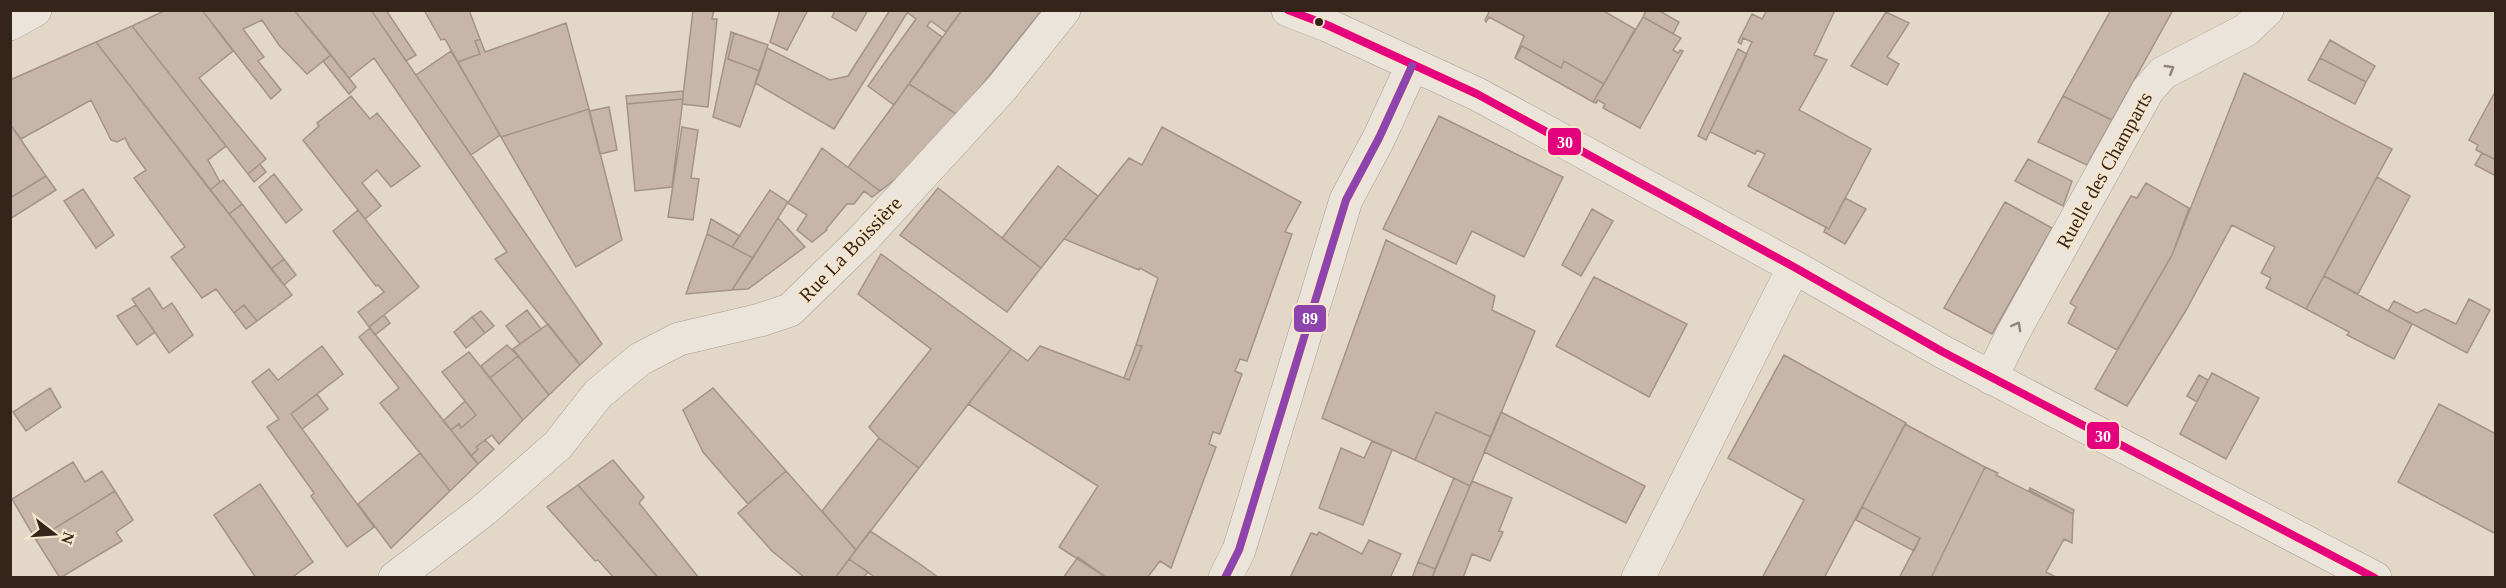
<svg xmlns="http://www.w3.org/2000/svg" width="2506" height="588" font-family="Georgia,serif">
<rect width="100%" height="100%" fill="#e3d8c8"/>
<path fill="#c7b5a9" stroke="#a29388" stroke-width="1.5" d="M166 10H202L233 51 199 78 266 159 248 174 132 26Z
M202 10H294L331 55 307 74 279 45 262 20 243 29 264 57 258 61 281 90 271 99Z
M294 10H371L602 344 580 365 495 259 507 252 374 58 349 78Z
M371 10H386L416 55 406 61Z
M424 10H469L480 39 475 41 480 54 458 62 445 39 441 40Z
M693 10H714L712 19H717L708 107 682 104Z
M780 10H808L787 50 770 42Z
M835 10H868L856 31 832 17Z
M890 10H909L834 129 755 83 767 48 830 80 848 76Z
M909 10H962L946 32 931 21 927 26 942 37 894 105 868 86 916 19 908 13Z
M962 10H1042L958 115 909 84Z
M1490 10H1602L1635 29 1604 84 1564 61 1561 68 1522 46 1515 58 1524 36 1489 17 1486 22 1485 20Z
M1646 10H1658L1679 22 1673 34 1643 17Z
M1767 10H1835L1814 55 1827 60 1799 110 1871 149 1829 229 1748 186 1765 154 1757 150 1755 154 1710 132 1752 42 1743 38 1741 44 1738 42 1752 14 1762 19Z
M2111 10H2173L2112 120 2063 96Z
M1886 12 1909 23 1887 57 1899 64 1887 85 1851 66Z
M1643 17 1681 38 1673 50 1678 53 1680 50 1683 51 1640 128 1603 108 1605 104 1598 100 1596 103 1593 102Z
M566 23 589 109 501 137 458 62 480 54 475 41 480 39 485 52Z
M132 26 226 146 208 160 220 182 210 190 96 42Z
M731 32 734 33 728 59 760 71 740 127 713 117Z
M734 33 768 45 760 71 728 59Z
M2330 40 2375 66 2366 82 2320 58Z
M96 42 292 295 257 321 244 305 234 313 216 289 202 298 171 257 185 247 134 178 146 170 130 148 125 138 117 142 111 140 91 100 21 139 10 124V80Z
M1522 46 1561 68 1564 61 1604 84 1593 102 1515 58Z
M1738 49 1747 54 1706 140 1698 136Z
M451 51 500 135 471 155 416 75Z
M331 55 356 87 349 94 323 61Z
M2320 58 2366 82 2355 104 2308 80Z
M2244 73 2392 149 2306 309 2266 288 2271 278 2261 273 2275 247 2232 225 2185 312 2127 406 2095 389 2172 255Z
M909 84 958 115 923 158 880 191 848 167Z
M2496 90V160L2476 150 2478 145 2469 140Z
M683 91V99L627 104 626 96Z
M351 96 370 119 377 113 420 166 391 187 377 170 362 183 381 206 365 219 303 140 319 126 317 123Z
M2063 96 2112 120 2087 165 2038 142Z
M683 99 672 187 635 191 627 104Z
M609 107 617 150 600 154 589 111Z
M589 109 622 240 576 267 501 137Z
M1439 116 1563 177 1524 257 1472 231 1456 264 1383 229Z
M10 124 46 176 10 198Z
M682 127 698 130 691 178 699 179 693 220 668 217Z
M1162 127 1301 202 1285 232 1292 234 1247 361 1240 359 1235 371 1242 374 1220 434 1213 432 1209 444 1216 447 1171 568 1160 561 1147 578H1107L1059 547 1098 486 968 404 1011 349 1028 361 1040 346 1129 380 1142 346 1136 345 1158 278 1140 268 1139 270 1064 239 1129 158 1142 165Z
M822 148 880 191 872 197 864 191 854 204H847L826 229 827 230 812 242 797 230 807 215 788 203Z
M2482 153 2496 160V176L2475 165Z
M2028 159 2072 181 2063 206 2015 181Z
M260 164 266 172 254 182 248 174Z
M1058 166 1098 196 1041 268 1002 238Z
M274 174 302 210 286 223 259 187Z
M46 176 56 190 10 219V198Z
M2377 177 2410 196 2358 294 2324 276Z
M223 180 242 204 229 214 210 190Z
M2146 183 2189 208 2172 255 2117 350 2068 323 2076 307 2070 303 2131 196 2137 198Z
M938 188 1041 268 1007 312 900 235Z
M83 189 114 235 96 248 64 201Z
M770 190 788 202 753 258 732 247Z
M1845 198 1866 209 1845 244 1824 232 1826 227 1829 229Z
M2005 202 2052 228 1992 334 1944 308Z
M242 204 284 259 271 269 229 214Z
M1592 209 1613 221 1581 276 1562 265Z
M358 210 419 287 369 327 358 312 384 292 378 285 376 286 333 231Z
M778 218 805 247 748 289 732 290Z
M711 219 740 236 732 247 707 234Z
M707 234 753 258 732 290 686 294Z
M1386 240 1495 296 1492 310 1535 331 1491 437 1436 412 1415 460 1322 418Z
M881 254 1011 349 919 468 879 438 869 427 931 349 858 294Z
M284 259 296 275 284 285 271 269Z
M2324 276 2412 324 2394 359 2347 335 2349 332 2306 309Z
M1594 277 1687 324 1649 397 1556 346Z
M149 288 163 309 172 303 193 335 169 353 132 299Z
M2469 299 2490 310 2467 353 2388 311 2394 301 2417 313 2425 309 2456 324Z
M136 305 155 332 137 345 117 316Z
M244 305 257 321 246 329 234 313Z
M527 310 541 329 520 344 506 326Z
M481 311 494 326 485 333 472 317Z
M384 315 390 323 375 335 369 327Z
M472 317 485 333 466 348 454 332Z
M548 324 580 365 549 395 513 349Z
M370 328 478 464 450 491 380 403 399 388 359 337Z
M507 345 518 356 490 378 481 366Z
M1136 345 1142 346 1129 380 1124 378Z
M322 346 343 374 291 414 374 527 347 547 311 496 314 493 267 427 279 419 252 382 269 369 278 380Z
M469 352 523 420 499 444 492 435 476 447 478 449 471 456 451 430 459 424 461 428 476 415 442 372Z
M1784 355 1906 423 1824 578H1762L1804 500 1728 458Z
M518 356 549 395 523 420 490 378Z
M2212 373 2259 398 2226 459 2180 434Z
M2199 375 2208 380 2197 402 2187 396Z
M50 388 61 407 26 431 13 412Z
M713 388 786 471 748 504 703 452 683 410Z
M317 394 328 409 302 429 291 414Z
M465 401 476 415 461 428 459 424 451 430 443 421Z
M2439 404 2496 434V534L2398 482Z
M1436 412 1491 437 1470 486 1415 460Z
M1501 412 1645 486 1626 523 1484 452Z
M1905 424 1985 467 1931 578H1899L1920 538 1862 507Z
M879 438 919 468 856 550 822 511Z
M485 440 494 449 478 464 471 456 478 449 476 447Z
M1372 441 1392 450 1363 525 1319 508 1341 448 1364 458Z
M420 453 450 491 391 548 358 504Z
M613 460 644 497 639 503 699 578H658L578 485Z
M73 462 85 482 102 471 115 491 36 540 12 499Z
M1985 467 1998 473 1996 475 2073 514 2072 543 2064 539 2046 572 2054 576 2053 578H1931Z
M786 471 856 550 835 578H805L772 551 738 513Z
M1454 478 1470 486 1435 569 1418 562Z
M1472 481 1512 498 1499 531 1503 532 1490 561 1472 554 1463 578H1432Z
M260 484 313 562 291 578H256L214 515Z
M578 485 657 576 656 578H614L598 560 595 561 547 507Z
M2030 488 2074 510 2073 514 2029 490Z
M115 491 133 520 116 532 122 541 60 578 36 540Z
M1862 507 1920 538 1914 551 1856 520Z
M870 531 920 564 939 578H876L849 559Z
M1319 532 1362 554 1369 540 1401 554 1390 578H1290L1311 533 1317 535Z
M1078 557 1107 578H1063Z
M849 559 868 572 863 578H835Z
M1418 562 1435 569 1432 578H1412Z"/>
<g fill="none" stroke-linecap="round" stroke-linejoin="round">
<defs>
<path id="minor" d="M1288 10 1327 25 1477 94 1794 267 1943 352 2375 578
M10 24 35 10
M1991 378 2013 333 2148 90 2163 73 2246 30 2267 10
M395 578 484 510 558 445 598 394 640 359 679 339 760 320 790 310 863 239 1001 89 1064 10
M1225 578 1239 550 1346 200 1379 138 1412 66
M1638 578 1794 267"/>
</defs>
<use href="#minor" stroke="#a89d92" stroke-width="34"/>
<use href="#minor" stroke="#ebe4da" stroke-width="33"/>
<defs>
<path id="bus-1" d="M1288 10 1327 25 1477 94 1794 267 1943 352 2375 578"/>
<path id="bus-2" d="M1225 578 1239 550 1346 200 1379 138 1412 66"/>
</defs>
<use href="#bus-1" stroke="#f6e5cb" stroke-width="12"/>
<use href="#bus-2" stroke="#f6e5cb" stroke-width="12"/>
<use href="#bus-1" stroke="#e5007d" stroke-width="8"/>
<use href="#bus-2" stroke="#8e44ad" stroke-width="8"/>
</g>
<defs><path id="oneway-chevron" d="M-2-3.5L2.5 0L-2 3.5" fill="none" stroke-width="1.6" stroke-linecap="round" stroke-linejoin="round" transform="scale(1.5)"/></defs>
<g stroke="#90847a">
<use href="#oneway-chevron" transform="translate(2170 69) rotate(-31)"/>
<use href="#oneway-chevron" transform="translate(2017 326) rotate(-61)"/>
</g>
<circle fill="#35241a" stroke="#f6e5cb" stroke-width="2" cx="1319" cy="22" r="5"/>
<g text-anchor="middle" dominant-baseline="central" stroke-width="4.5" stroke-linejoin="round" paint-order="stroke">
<g font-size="20" fill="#35241a" stroke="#f6e5cb">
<text transform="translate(2104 170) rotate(-61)">Ruelle des Champarts</text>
<text transform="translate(850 249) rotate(-46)">Rue La Boissière</text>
</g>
</g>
<g stroke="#f6e5cb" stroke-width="2">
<rect x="1547" y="127" width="35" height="29" rx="6" fill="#e5007d"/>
<rect x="1293" y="304" width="34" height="29" rx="6" fill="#8e44ad"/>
<rect x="2086" y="421" width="34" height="29" rx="6" fill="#e5007d"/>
</g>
<g font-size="16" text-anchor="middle" font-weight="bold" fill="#fff">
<text x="1565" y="148">30</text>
<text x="1310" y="324">89</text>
<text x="2103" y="442">30</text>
</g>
<rect width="2506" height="588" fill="none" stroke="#35241a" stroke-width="24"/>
<g transform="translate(54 534) rotate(107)" stroke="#f6e5cb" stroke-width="4.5" paint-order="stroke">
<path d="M0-4.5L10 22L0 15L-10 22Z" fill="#35241a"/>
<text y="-9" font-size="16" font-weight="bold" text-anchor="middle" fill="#35241a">N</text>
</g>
</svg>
